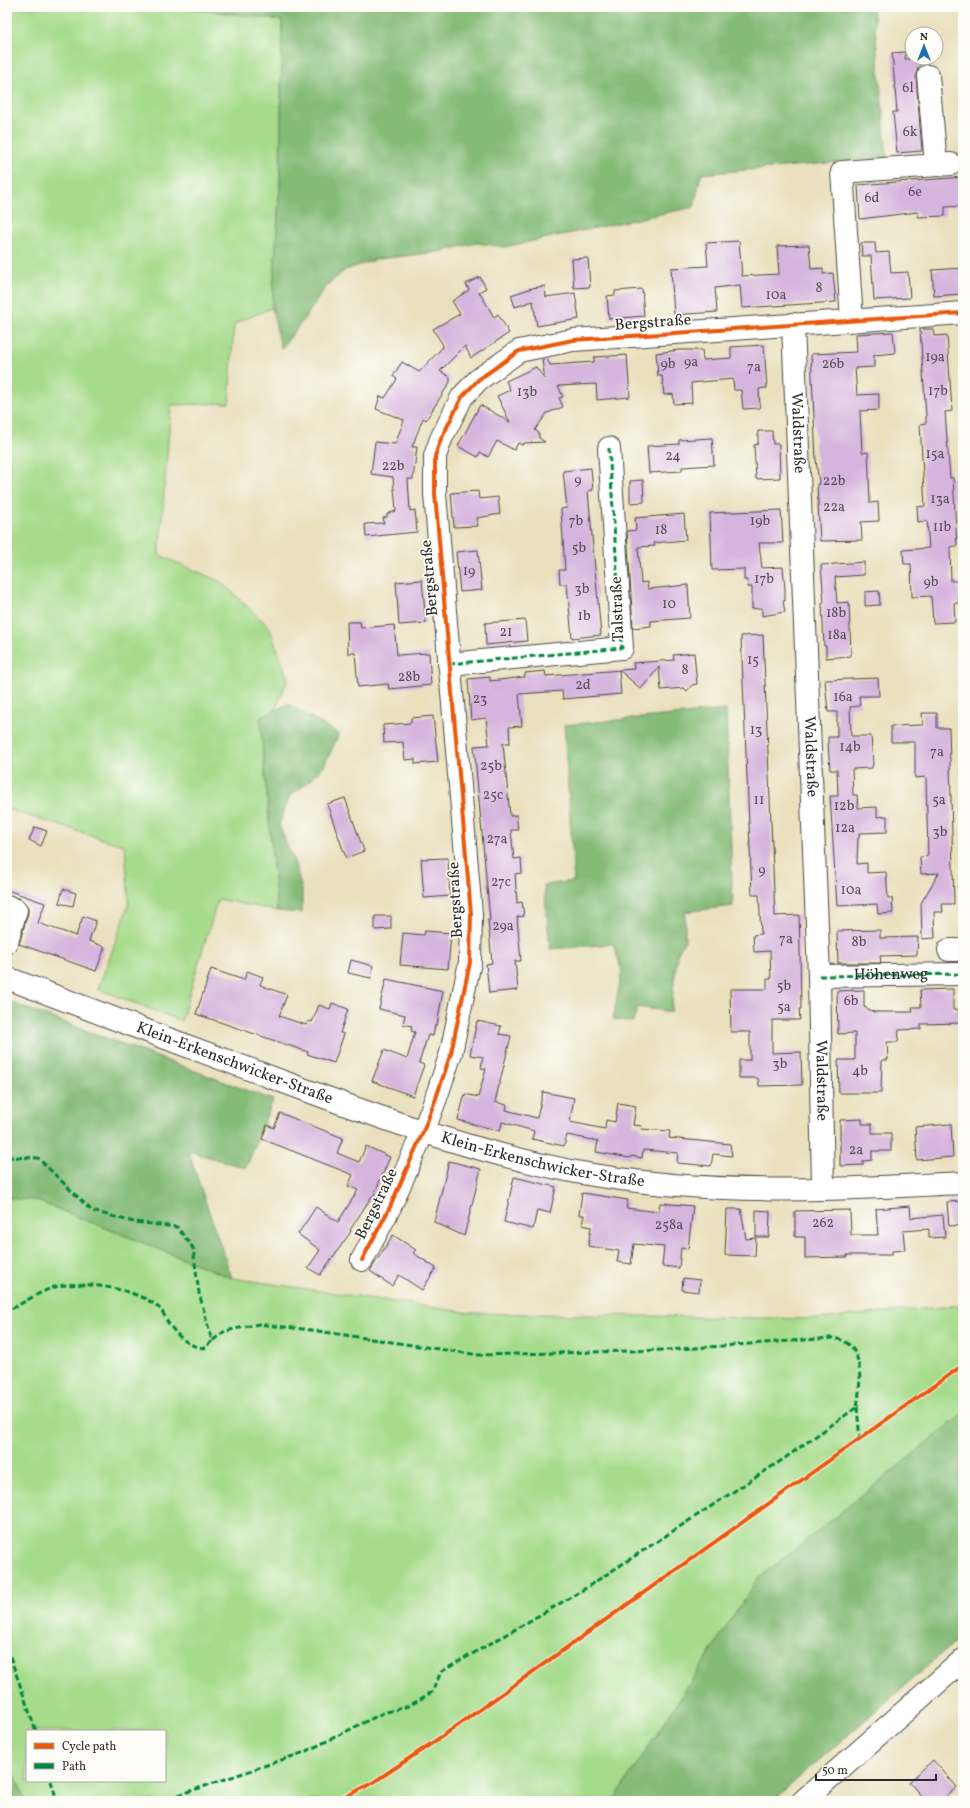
<svg xmlns="http://www.w3.org/2000/svg" width="970" height="1808" font-family="Vollkorn,serif">
<rect width="100%" height="100%" fill="#fdfcf7"/>
<filter id="ink" filterUnits="userSpaceOnUse"><feTurbulence type="fractalNoise" baseFrequency=".025" numOctaves="2"/><feDisplacementMap in="SourceGraphic" scale="8" xChannelSelector="R" yChannelSelector="G"/><feConvolveMatrix kernelMatrix="1 2 1 2 8 2 1 2 1" color-interpolation-filters="sRGB"/></filter>
<filter id="wash" filterUnits="userSpaceOnUse"><feTurbulence type="fractalNoise" baseFrequency=".012" numOctaves="4" result="noise"/><feDisplacementMap in="SourceGraphic" scale="16" xChannelSelector="R" yChannelSelector="G"/><feGaussianBlur stdDeviation="0.9" result="paint"/><feColorMatrix in="noise" values="0 0 0 0 0 0 0 0 0 0 0 0 0 0 0 0 0 1.4 0 .05"/><feComposite in="paint" operator="in"/></filter>
<g filter="url(#wash)">
<rect width="100%" height="100%" fill="#eae0be"/>
<path fill="#a6db8b" stroke="#68835b" fill-rule="evenodd" d="M7 7H178L282 20 280 184 272 308 234 324 229 403 171 405 159 555 221 582 269 627 288 679 262 740 277 911 218 899 181 1021 98 989 129 904 125 846 7 809Z
M7 1198 35 1200 232 1278 471 1313 818 1319 963 1305V1414L757 1580 618 1794 611 1801H25L12 1767 7 1768ZM27 1731H165V1781H27Z"/>
<path fill="#84bb77" stroke="#587351" d="M178 7H873L887 158 701 174 694 207 505 247 477 243 432 253 378 259 345 270 327 285 307 315 281 349 272 308 280 184 282 20Z
M288 704 339 734 324 766 307 783 289 797 279 825 295 864 302 890V913L277 911 260 718Z
M726 710 733 906 685 912V940L677 955 671 1012 638 1007 633 1022 613 1019 622 971 613 944 550 949 544 885 574 881 564 725Z
M7 1001 273 1100 246 1168 188 1151 232 1278 35 1200 7 1198Z
M963 1414V1635L772 1801H611L618 1794 757 1580Z
M12 1767 25 1801H7V1768Z"/>
<g id="blocks">
<path fill="#d5b4dd" d="M905 52V59L927 58 918 67 916 77 922 151 897 153 893 112H897L892 53Z
M963 177V206L945 207V216L918 217V212L860 219 858 185Z
M739 241 742 276 779 274 777 246 809 245 811 269 823 268V274L833 273 836 302 742 308 740 285 715 288 717 312 674 315 671 268 708 266 706 243Z
M861 243H875L876 253 889 252 891 273 908 272 910 298 874 300 871 256H862Z
M588 258 590 287 574 288 572 259Z
M963 268V294L934 296 932 270Z
M480 277 486 288 479 292 494 317 498 314 509 333 471 358 465 346 440 371 450 377V382L426 420 423 418 412 447H417L413 479H408L410 511 415 510 417 532 366 537 365 524 384 523 383 518 387 517V514L396 511 393 477 371 474 375 442 395 444 404 420 376 409 380 396 385 398 397 379 393 376 402 362 419 372 442 348 443 345 433 329 460 314 452 301 469 290 466 284Z
M545 286 546 297 575 293 579 319 537 326 533 301 515 307 511 295 532 288Z
M642 289 644 316 609 319 607 296 615 295V291Z
M920 329H933L934 336 947 335 952 411 945 412 950 478H953L957 546 950 547 951 581H958L959 603H954L955 622 933 623 931 596 912 597 911 564H904L903 550 929 548 927 521 918 522 917 507 925 506 920 424 926 423V416Z
M893 332 895 353 874 355V367L855 368 857 395 879 394V410L860 411 862 453 868 452 870 503 878 502 879 521 861 522 862 540 820 541 817 484H819L816 460 811 354 857 352 856 334Z
M764 345 767 388 759 389 760 408 743 409 741 390H734L733 379 691 383 692 403 674 404 673 394 664 395 662 376H658L656 353 679 350H702L703 360 731 358V347Z
M627 355 630 397 597 400 596 384 558 386 563 397 559 398 563 407 547 413 535 430 539 433V438L545 442 524 443 522 445 518 443 514 450 497 441 488 457 480 452 478 457 458 446 480 405 510 422 497 396 510 390 506 381 536 367 545 379 542 360 547 359 550 365 594 362V357Z
M758 431H772L773 444H779L780 478 756 479 754 445 758 444Z
M712 438 714 465 682 467V471L649 473 647 446 679 444V440Z
M591 468 593 490 588 491 601 635 572 638 567 584H560L559 570H565L561 509 567 508 563 471Z
M643 480 644 502 630 503V481Z
M478 491 479 499 498 497 500 514 477 518 478 526 454 527 451 493Z
M781 510 783 543H759L762 568 783 567 785 589V601H783L785 612 762 616V608L752 609V587H748L747 580H744V569L712 570 710 513Z
M684 514 686 540 654 543 655 546 638 547 641 583 647 582 648 589 688 585 690 618 651 621V626L633 628 627 531 636 530 635 518Z
M478 550 482 590 460 592 456 552Z
M864 562V575L835 577 837 603 849 602 851 656 826 658V646H824L822 603H824L821 565Z
M422 580 426 623 399 625 396 582Z
M879 591 880 605 865 606V592Z
M525 620 527 641 486 645 485 623Z
M347 622H360L361 628 394 625 397 655 429 653 431 685 389 689 388 684 358 687 355 653H348Z
M763 635 775 916 799 915 800 950 801 1009H799L800 1020H772V1053L801 1052 802 1085 759 1086 758 1078H739V1060H750V1032H731L730 989H767V979H771L770 951 754 952 753 935 761 934 759 895H752L741 636Z
M694 653 697 684 692 685 687 691 684 688 661 690 659 667 641 689 619 670 621 694 563 699 562 691 519 694 522 726 509 727 510 743H503L510 816 517 815V822L518 830H511L514 859 521 858 522 873 515 874 517 903 522 902 524 916 517 917 521 961H515L518 990 489 993 486 964 492 963 488 920H490L474 746 489 745 486 718 471 720 468 679 490 677V681L525 677V673L545 671 546 676 634 669 633 663 674 660 673 655Z
M878 678 879 696H859L860 706 850 707 851 736H871L873 763 872 768 852 769 853 795H857L858 808 877 807V817L887 816V832L859 833V838H858L857 864 867 863V873L886 872 888 898H892L893 913 878 914 877 904 837 906 830 796H838L837 770H830L828 743V737H837V712H828L825 680Z
M922 713H937V728H949L954 904H942L943 912H934L935 938 922 939 921 903 939 873 921 874 920 857 928 856 926 777 915 778V742H891V726L923 725Z
M433 716 438 762 415 764V759L405 760 403 742 384 743 383 725 411 723V718Z
M345 798 364 851 346 858 327 804Z
M35 827 47 831 41 846 29 840Z
M448 858 450 896 424 898 421 859Z
M63 889 76 893 73 906 59 903Z
M7 890 45 903 38 923 76 936 83 916 96 921 89 941 105 947 96 971 19 944 28 913V907L21 899 7 894Z
M375 916H391V929L375 930Z
M880 930V938L918 937 917 955 880 956 881 963H838L837 931Z
M425 931 451 933 448 969 400 965 403 933 424 935Z
M351 960 373 966 371 978 348 973Z
M211 969 244 980 247 971 263 977 260 985 287 995 279 1016 306 1025 308 1021 312 1022 319 1005 330 1009 332 1003 348 1009 340 1033 344 1034 334 1063 307 1054 308 1052 196 1014Z
M386 979 443 991 437 1025H435L433 1036 428 1035 419 1063 424 1065 413 1096 372 1081 384 1050 407 1059 415 1032 411 1031 412 1026 403 1024 405 1015 379 1009Z
M953 989V1010H960L961 1023 921 1024V1029L899 1030 898 1042H887L888 1060H882L881 1093H839L838 1060H855V1033L838 1034 837 991 864 990V1007L874 1012H913L912 1007H921L920 990Z
M477 1021 501 1026 499 1034 511 1036 495 1102 507 1105 506 1110 537 1118 543 1092 574 1098 570 1122 605 1129 606 1120 615 1122 618 1103 636 1106 633 1125 642 1126 641 1129 670 1131 669 1138 730 1144 732 1156 713 1154 711 1166 677 1163 678 1153 643 1150 642 1158 631 1156 630 1158 596 1152 598 1141 567 1135 564 1146 532 1139 534 1131 502 1122 500 1131 458 1120 465 1094 478 1097 486 1069 481 1068 483 1057 470 1055Z
M280 1113 343 1138 337 1153 359 1162 366 1146 390 1157 373 1197 372 1196 350 1230 351 1231 348 1236 320 1275 308 1268 320 1250 298 1234 316 1207 338 1222 358 1190 348 1186 353 1175 262 1139 267 1125 274 1128Z
M862 1119V1124H872V1133H891V1151H872V1160L863 1161V1165L840 1166V1120Z
M951 1124 953 1157 917 1160 915 1127Z
M449 1161 481 1169 464 1236 434 1222Z
M514 1177 556 1187 550 1213 537 1210 533 1229 504 1222Z
M582 1193 628 1200 626 1208 659 1212 660 1203 693 1206 688 1249 681 1248 679 1268 662 1266 664 1247 634 1244 631 1264 617 1262 619 1251 588 1246 591 1227 582 1225 584 1215H579Z
M963 1201V1225L949 1226 947 1202Z
M910 1206 911 1218 943 1215 945 1237 929 1238V1229L903 1231 905 1250 892 1251V1255H847V1257L805 1258V1237H795V1211L850 1210 851 1235H878L876 1209Z
M727 1209H741L746 1239 756 1238 755 1256 725 1255Z
M756 1210 770 1211 769 1237H756Z
M393 1235 416 1250 413 1253 436 1268 422 1290 399 1275 392 1286 370 1271Z
M683 1278 700 1280 699 1292 682 1290Z
M933 1760 957 1787 941 1801H926L909 1782Z"/>
</g>
</g>
<g filter="url(#ink)">
<use href="#blocks" fill-opacity="0" stroke="#484641" stroke-width="1"/>
<g fill="none" stroke-linecap="round" stroke-linejoin="round">
<defs>
<g id="minor">
<path d="M928 76 936 164"/>
<path d="M852 320 842 172 951 164"/>
<path id="s1" d="M793 324 819 976 823 1189"/>
<path d="M449 664 622 648 609 448"/>
<path d="M7 906 16 910 7 942"/>
<path d="M949 950H963"/>
<path d="M819 976 963 974"/>
<path id="s2" d="M7 978C96 1012 184 1045 273 1078 372 1115 472 1152 576 1172 658 1187 741 1191 824 1189 870 1188 917 1185 963 1183"/>
<path d="M362 1260 390 1207 423 1132 436 1098 451 1053 470 962 471 914 435 494V456L441 439 462 397 478 380 519 351 573 340 963 313"/>
<path d="M803 1801 963 1660"/>
</g>
</defs>
<use href="#minor" stroke="#484641" stroke-width="24"/>
<use href="#minor" stroke="#fff" stroke-width="22"/>
<g stroke="#00873e" stroke-width="3" stroke-dasharray="6 3" stroke-linecap="butt">
<path d="M449 664 622 648 609 448"/>
<path id="s3" d="M819 976 963 974"/>
<path d="M7 1157 38 1158 92 1211 134 1222 177 1227 193 1248 199 1293 212 1341 205 1348C188 1347 176 1335 167 1321 165 1317 163 1311 159 1308 139 1289 86 1281 59 1286 43 1289 22 1304 7 1311"/>
<path d="M857 1407 860 1440"/>
<path d="M7 1648 36 1731"/>
<path d="M51 1781 57 1801"/>
<path d="M161 1801 305 1752 383 1713 409 1706 432 1692 441 1672 578 1593 782 1460 857 1407C860 1387 865 1353 844 1341 841 1339 836 1339 832 1338L667 1350 479 1355 311 1330 259 1324 225 1331 212 1341"/>
</g>
<defs>
<path id="cycleway" d="M362 1260 390 1207 423 1132 436 1098 451 1053 470 962 471 914 435 494V456L441 439 462 397 478 380 519 351 573 340 963 313
M337 1801 374 1782 447 1733 963 1365"/>
</defs>
<use href="#cycleway" stroke="#fdfcf7" stroke-width="6"/>
<use href="#cycleway" stroke="#e8590c" stroke-width="4"/>
</g>
</g>
<g text-anchor="middle" dominant-baseline="central" stroke-width="3.5" stroke-linejoin="round" paint-order="stroke">
<g font-size="14" fill="#564d58">
<text x="908" y="88">6l</text>
<text x="910" y="132">6k</text>
<text x="915" y="192">6e</text>
<text x="872" y="198">6d</text>
<text x="819" y="288">8</text>
<text x="776" y="295">10a</text>
<text x="935" y="357">19a</text>
<text x="691" y="362">9a</text>
<text x="668" y="364">9b</text>
<text x="833" y="364">26b</text>
<text x="754" y="367">7a</text>
<text x="938" y="391">17b</text>
<text x="527" y="392">13b</text>
<text x="935" y="454">15a</text>
<text x="673" y="456">24</text>
<text x="393" y="466">22b</text>
<text x="578" y="480">9</text>
<text x="834" y="481">22b</text>
<text x="940" y="499">13a</text>
<text x="834" y="507">22a</text>
<text x="576" y="521">7b</text>
<text x="760" y="521">19b</text>
<text x="942" y="527">11b</text>
<text x="661" y="530">18</text>
<text x="579" y="548">5b</text>
<text x="469" y="571">19</text>
<text x="764" y="579">17b</text>
<text x="931" y="582">9b</text>
<text x="582" y="589">3b</text>
<text x="669" y="604">10</text>
<text x="836" y="613">18b</text>
<text x="584" y="616">1b</text>
<text x="506" y="632">21</text>
<text x="837" y="635">18a</text>
<text x="753" y="660">15</text>
<text x="685" y="670">8</text>
<text x="409" y="677">28b</text>
<text x="583" y="685">2d</text>
<text x="843" y="697">16a</text>
<text x="480" y="699">23</text>
<text x="756" y="730">13</text>
<text x="850" y="747">14b</text>
<text x="937" y="752">7a</text>
<text x="491" y="766">25b</text>
<text x="493" y="795">25c</text>
<text x="759" y="800">11</text>
<text x="939" y="800">5a</text>
<text x="844" y="806">12b</text>
<text x="845" y="828">12a</text>
<text x="940" y="832">3b</text>
<text x="497" y="839">27a</text>
<text x="762" y="870">9</text>
<text x="501" y="882">27c</text>
<text x="851" y="890">10a</text>
<text x="503" y="926">29a</text>
<text x="786" y="939">7a</text>
<text x="859" y="942">8b</text>
<text x="784" y="986">5b</text>
<text x="851" y="1001">6b</text>
<text x="784" y="1007">5a</text>
<text x="780" y="1064">3b</text>
<text x="860" y="1071">4b</text>
<text x="856" y="1150">2a</text>
<text x="823" y="1223">262</text>
<text x="669" y="1225">258a</text>
</g>
<g font-size="16" fill="#2b2b2b" stroke="#fdfcf7">
<text transform="translate(653 323) rotate(-4)">Bergstraße</text>
<text stroke="none"><textPath href="#s1" startOffset="109">Waldstraße</textPath></text>
<text transform="translate(430 578) rotate(-95)">Bergstraße</text>
<text transform="translate(618 609) rotate(-92)">Talstraße</text>
<text stroke="none"><textPath href="#s1" startOffset="433">Waldstraße</textPath></text>
<text transform="translate(456 900) rotate(-93)">Bergstraße</text>
<text stroke="none"><textPath href="#s3" startOffset="72">Höhenweg</textPath></text>
<text stroke="none"><textPath href="#s2" startOffset="243">Klein-Erkenschwicker-Straße</textPath></text>
<text stroke="none"><textPath href="#s1" startOffset="757">Waldstraße</textPath></text>
<text stroke="none"><textPath href="#s2" startOffset="567">Klein-Erkenschwicker-Straße</textPath></text>
<text transform="translate(377 1204) rotate(-64)">Bergstraße</text>
</g>
</g>
<rect width="970" height="1808" fill="none" stroke="#fdfcf7" stroke-width="24"/>
<rect x="26" y="1730" width="140" height="52" fill="#fdfcf7" stroke="#a9a8a5"/>
<rect x="34" y="1743" width="20" height="6" fill="#e8590c" stroke="#a9a8a5"/>
<text x="62" y="1750" font-size="12" fill="#2b2b2b">Cycle path</text>
<rect x="34" y="1763" width="20" height="6" fill="#00873e" stroke="#a9a8a5"/>
<text x="62" y="1770" font-size="12" fill="#2b2b2b">Path</text>
<g transform="translate(924 46)"><circle r="19" fill="#fdfcf7" stroke="#a9a8a5"/>
<path d="M0-3L7 15L0 10L-7 15Z" fill="#1f6fb2"/>
<text y="-6" font-size="11" font-weight="bold" text-anchor="middle" fill="#2b2b2b">N</text>
</g>
<path d="M816 1774v6h120v-6" fill="none" stroke="#2b2b2b" stroke-width="2"/>
<text x="822" y="1774" font-size="12" fill="#2b2b2b" stroke="#fdfcf7" stroke-width="3" paint-order="stroke">50 m</text>
</svg>
